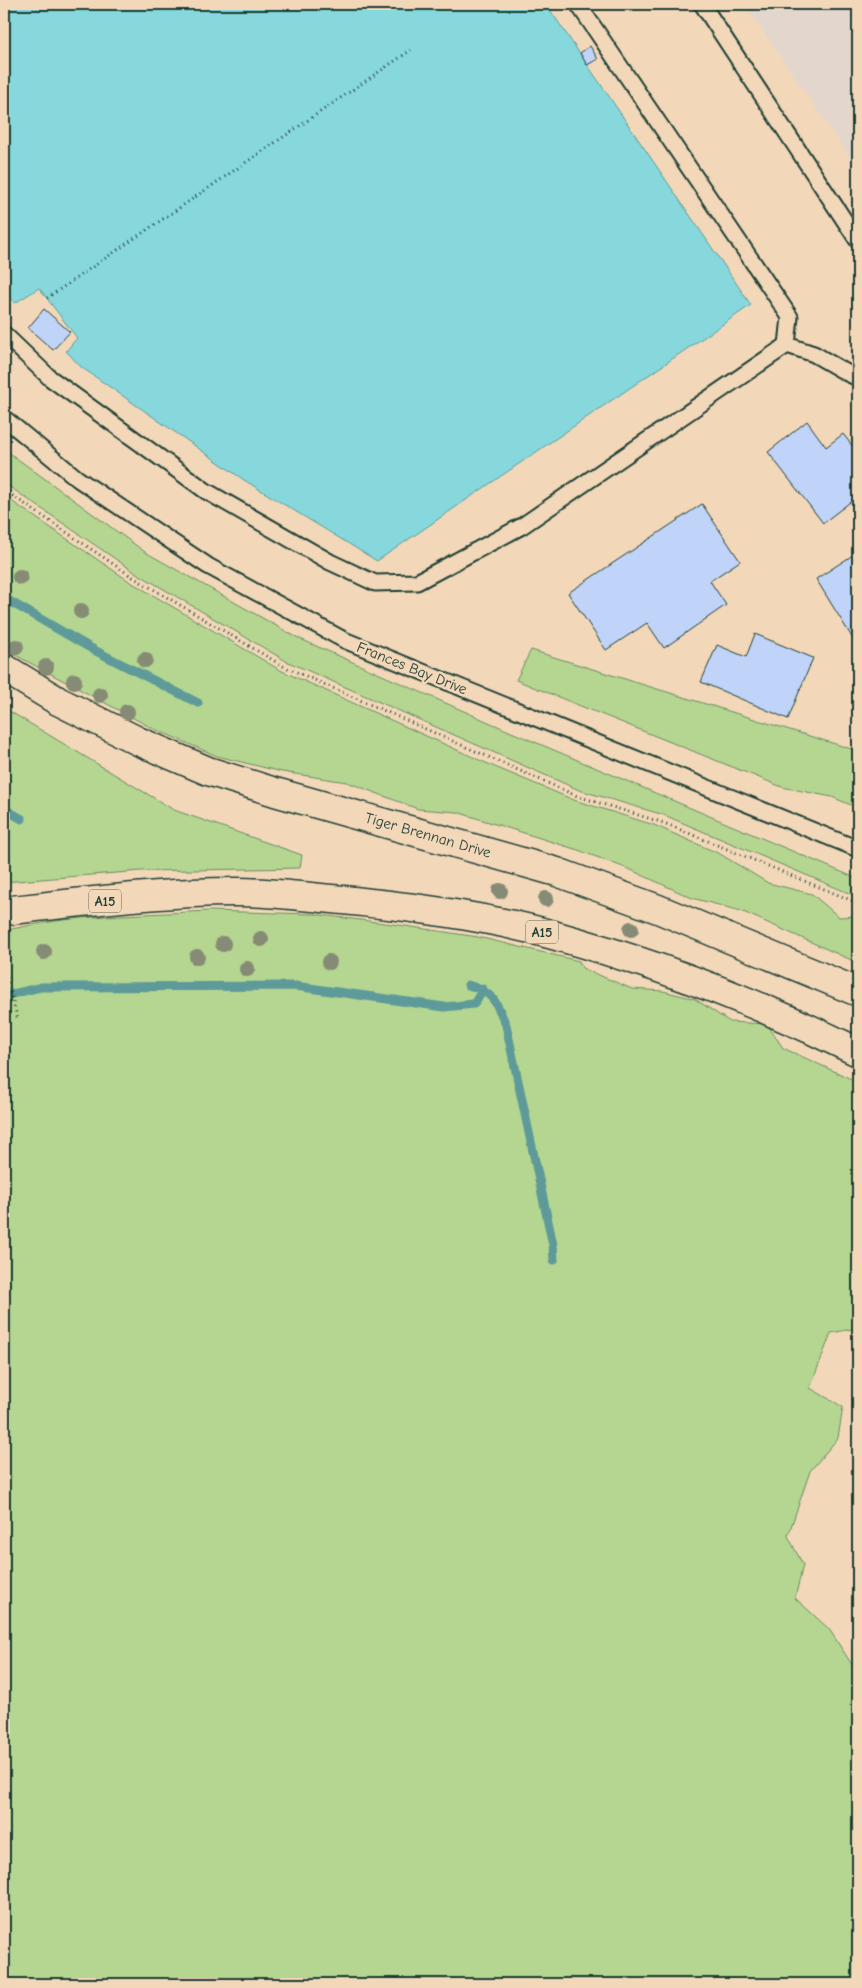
<svg xmlns="http://www.w3.org/2000/svg" width="862" height="1988" font-family="'Comic Neue',sans-serif">
<rect width="100%" height="100%" fill="#f2d8b9"/>
<filter id="ink" filterUnits="userSpaceOnUse"><feTurbulence type="fractalNoise" baseFrequency=".02" numOctaves="2"/><feDisplacementMap in="SourceGraphic" scale="10" xChannelSelector="R" yChannelSelector="G"/><feConvolveMatrix kernelMatrix="1 2 1 2 8 2 1 2 1" color-interpolation-filters="sRGB"/></filter>
<g filter="url(#ink)">
<path fill="#e3d6cc" d="M744 4H858V169Z"/>
<path fill="#b4d690" stroke="#6a8a62" d="M4 449 145 552 298 638 509 731 858 879V897L664 815 579 790 286 661 133 571 4 483Z
M4 496 129 581 280 670 495 767 574 800 654 825 720 854 768 883 812 894 839 917 858 916V963L741 911 692 898 631 870 578 850 457 812 418 809 347 782 282 772 217 756 152 728 4 649Z
M531 650 858 751V808L832 797 782 787 516 680Z
M4 708 174 810 302 855 300 868 141 871 4 882Z
M209 911 313 914 392 924 478 937 579 961 582 968 632 989 663 991 695 999 730 1022 767 1024 783 1048 858 1082V1328L831 1333 810 1388 843 1407 838 1438 810 1471 788 1536 803 1565 795 1598 829 1629 858 1674V1984H4V931C71 914 140 915 209 911Z"/>
<path fill="#86d8dd" stroke="#5d9a99" d="M4 4H546L751 305 377 561 244 480 81 367 66 351 77 338 39 288 15 303 4 290Z"/>
<g fill="none" stroke-linecap="round" stroke-linejoin="round">
<path stroke="#5d9a99" stroke-width="9" d="M4 598 94 650 198 703
M4 809 22 819
M468 985C494 992 496 1002 506 1025L553 1245 554 1260
M4 996 41 987 295 986 444 1007 474 1004 483 989"/>
</g>
<path fill="#c0d3f8" stroke="#1f3d34" d="M590 46 598 59 587 65 580 53Z
M44 309 70 332 53 350 28 328Z
M807 421 826 447 843 434 858 453V496L823 523 768 452Z
M702 504 740 561 710 581 726 605 664 648 647 623 606 650 568 593Z
M853 555 858 562V647L816 579Z
M755 634 813 658 788 719 701 682 717 645 746 657Z"/>
<g fill="none" stroke-linecap="round" stroke-linejoin="round">
<defs>
<path id="service" d="M578 4 790 317 787 345
M702 4 858 241
M4 334 50 378 206 491 330 562 375 583 417 582 522 526 787 345 814 354 847 373 858 378
M4 418 78 479 208 566 344 640 858 849"/>
<path id="primary" d="M4 668 58 701 138 741 208 771 275 792 557 872 658 909 858 992
M4 911C81 902 160 892 237 892 273 892 308 897 343 900 413 907 485 916 553 935 658 964 761 1004 858 1052"/>
</defs>
<use href="#service" stroke="#1f3d34" stroke-width="19"/>
<use href="#primary" stroke="#1f3d34" stroke-width="31"/>
<path stroke="#1f3d34" stroke-width="3" stroke-dasharray="1 4" stroke-linecap="butt" d="M47 298 411 50
M4 490 131 576 283 666 577 796 664 823 858 903
M4 968 18 1020"/>
<use href="#service" stroke="#f2d8b9" stroke-width="15"/>
<use href="#primary" stroke="#f2d8b9" stroke-width="28"/>
</g>
<g fill="#868b75">
<circle cx="20" cy="577" r="8"/>
<circle cx="81" cy="611" r="8"/>
<circle cx="16" cy="647" r="8"/>
<circle cx="145" cy="660" r="8"/>
<circle cx="46" cy="667" r="8"/>
<circle cx="74" cy="681" r="8"/>
<circle cx="100" cy="695" r="8"/>
<circle cx="127" cy="712" r="8"/>
<circle cx="500" cy="891" r="8"/>
<circle cx="546" cy="899" r="8"/>
<circle cx="631" cy="929" r="8"/>
<circle cx="261" cy="939" r="8"/>
<circle cx="223" cy="944" r="8"/>
<circle cx="44" cy="952" r="8"/>
<circle cx="197" cy="957" r="8"/>
<circle cx="329" cy="962" r="8"/>
<circle cx="247" cy="969" r="8"/>
</g>
</g>
<g text-anchor="middle" dominant-baseline="central" stroke-width="5" stroke-linejoin="round" paint-order="stroke">
<g fill="#f2d8b9" stroke="#5e6c5c" stroke-width="1">
<rect x="89" y="889.5" width="32" height="23" rx="4"/>
<rect x="526" y="920.5" width="32" height="23" rx="4"/>
</g>
<g font-size="14" font-weight="bold" fill="#1f3d34">
<text x="105" y="901">A15</text>
<text x="542" y="932">A15</text>
</g>
<g font-size="15" fill="#1f3d34" stroke="#f2d8b9">
<text transform="translate(412 668) rotate(22)">Frances Bay Drive</text>
<text transform="translate(428 835) rotate(16)">Tiger Brennan Drive</text>
</g>
</g>
<rect width="862" height="1988" fill="none" stroke="#f2d8b9" stroke-width="20"/>
<rect x="10" y="10" width="842" height="1968" fill="none" stroke="#1f3d34" stroke-width="2" filter="url(#ink)"/>
</svg>
